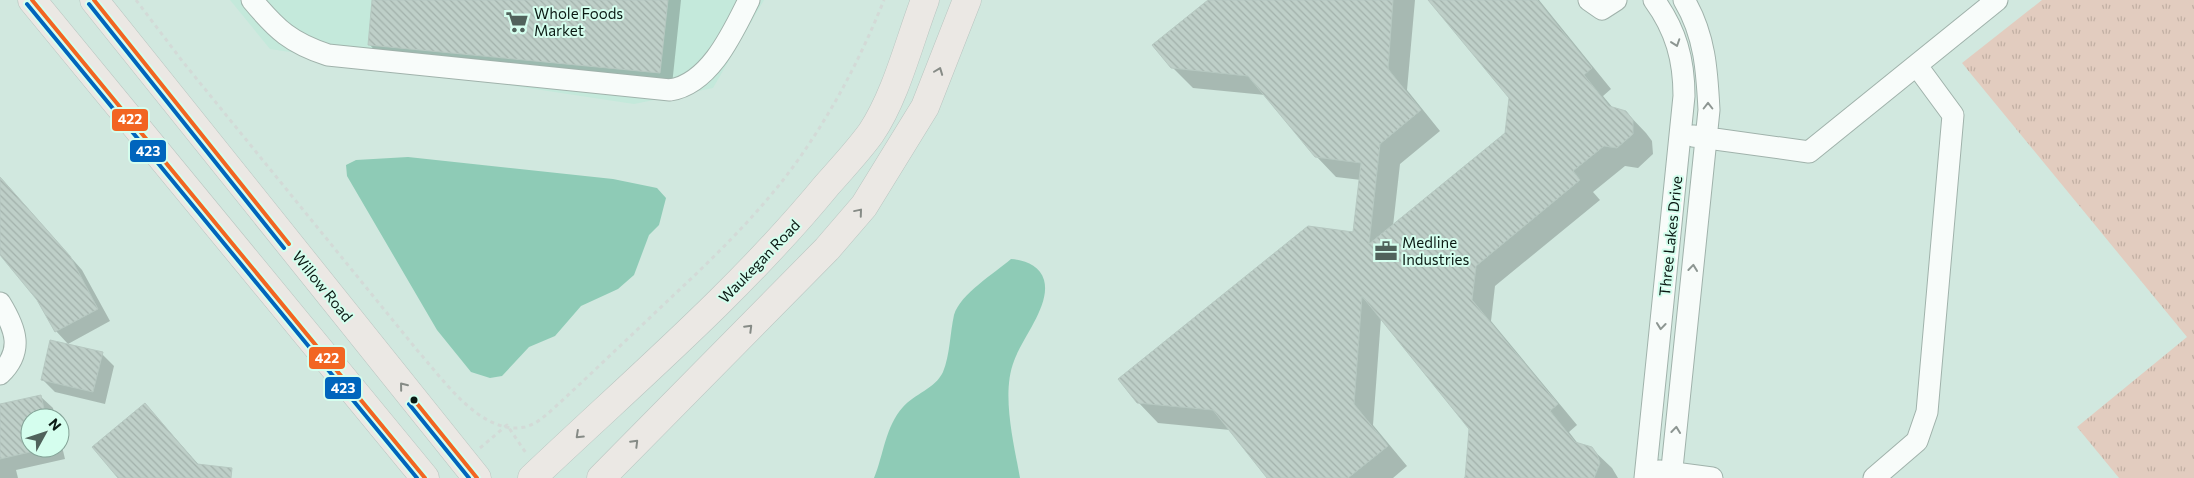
<svg xmlns="http://www.w3.org/2000/svg" width="2194" height="478" font-family="Commissioner,sans-serif">
<defs>
<pattern id="grass-tufts" width="24" height="20" patternUnits="userSpaceOnUse" patternTransform="scale(1.25)"><rect width="24" height="20" fill="#e2ccbf"/><path d="M3 7l-1-3M5 7V3M7 7l1-3M15 17l-1-3M17 17v-4M19 17l1-3" fill="none" stroke="#c1afa3"/></pattern>
<pattern id="building-back-hatch" width="6" height="6" patternUnits="userSpaceOnUse" patternTransform="scale(1.25)"><rect width="6" height="6" fill="#becfc8"/><path d="M-1 5l2 2M0 0l6 6M5-1l2 2" fill="none" stroke="#a2b1ab"/></pattern>
</defs>
<rect width="100%" height="100%" fill="#d1e8df"/>
<path fill="#c4e9db" d="M230 0H764L713 88 634 104 270 49Z"/>
<path fill="url(#grass-tufts)" d="M2042 0H2194V478H2119L2077 427 2187 337 1962 63Z"/>
<path fill="#8ecbb6" d="M408 157 613 179 657 188 666 198 659 225 649 235 634 275 618 289 581 306 555 336 529 347 502 376 490 378 471 372 437 330 347 176 346 165 356 160Z
M1011 259C1025 260 1040 266 1044 280 1051 305 1022 338 1014 361 1001 394 1014 444 1020 478H874C884 454 885 427 903 407 914 394 935 389 943 372 950 355 950 333 954 315 960 294 995 273 1011 259Z"/>
<path fill="#0003" d="M373 0H681L672 85 381 57 369 44Z
M1210 0H1415L1407 90 1440 131 1400 164 1393 226 1506 134 1510 97 1429 0H1539L1611 89 1603 96 1613 108 1626 112 1646 133 1652 141 1653 154 1638 168 1625 166 1593 192 1600 200 1495 286 1491 321 1577 425 1569 432 1579 445 1591 448 1612 468 1618 478H1464L1466 476 1470 429 1381 318 1373 425 1407 466 1393 478H1269L1230 430 1158 423 1138 402 1354 233 1361 180 1336 177 1316 156 1265 95 1193 88 1172 67Z
M0 177 82 270 110 321 68 344 56 331 38 299 0 253Z
M102 354 114 366 105 404 55 392 42 379Z
M40 396 53 408 55 418H30V448H60V438L65 459 16 470 18 478H0V420Z
M145 404 199 465 214 478H119Z"/>
<path fill="url(#building-back-hatch)" stroke="#b6c8c1" d="M372 0H668L660 73 368 45Z
M1208 0H1393L1388 69 1421 110 1380 144 1369 244 1505 133 1509 98 1428 0H1537L1592 68 1584 75 1609 106 1626 111 1633 120V134L1617 148 1604 146 1573 171 1580 180 1476 266 1472 300 1558 404 1550 411 1575 442 1592 447 1597 454 1600 463 1594 478H1465L1469 429 1362 296 1354 404 1388 446 1348 478H1267L1213 410 1137 403 1118 379 1308 226 1353 232 1361 163 1315 157 1248 76 1171 68 1152 45Z
M0 177 70 256 98 309 55 332 37 300 0 255Z
M50 340 103 352 93 392 41 380Z
M41 395 46 418H30V452L0 459V404Z
M145 403 197 464 232 468 231 478H118L92 447Z"/>
<g fill="none" stroke-linecap="round" stroke-linejoin="round">
<defs>
<path id="minor" d="M252 0C277 30 291 43 328 55L670 90C710 84 733 32 749 0
M1589 0 1602 9 1616 0
M1693 136 1809 152 1997 0
M0 303C16 329 24 351 0 374
M1659 471 1712 478
M1645 478 1684 96C1684 60 1676 30 1654 0
M1671 478 1709 110C1707 71 1705 35 1684 0
M1874 478 1917 441 1927 412 1953 115 1917 66"/>
<path id="major" d="M32 0 425 478
M94 0 477 478
M532 478C633 382 739 292 827 185 842 168 858 151 871 133 896 96 909 42 925 0
M601 478 827 249 864 206 925 107 967 0"/>
</defs>
<use href="#minor" stroke="#a0b2ab" stroke-width="23"/>
<use href="#major" stroke="#b9c5c0" stroke-width="29"/>
<path stroke="#d3dad7" stroke-width="3" stroke-dasharray="4 4" stroke-linecap="butt" d="M136 0 183 62 417 350C443 379 481 436 525 427 537 424 545 416 554 408 589 376 624 342 659 309 708 263 759 215 798 160 834 109 861 57 884 0
M480 448 507 425 526 453"/>
<use href="#minor" stroke="#f8fcfa" stroke-width="21"/>
<use href="#major" stroke="#ebe8e4" stroke-width="28"/>
<defs>
<path id="bus-1" d="M32 0 425 478
M94 0 289 244
M414 400 477 478"/>
<path id="bus-2" d="M27 4 417 478
M89 4 284 248
M409 404 469 478"/>
</defs>
<use href="#bus-1" stroke="#d5feee" stroke-width="8"/>
<use href="#bus-2" stroke="#d5feee" stroke-width="8"/>
<use href="#bus-1" stroke="#f26522" stroke-width="4"/>
<use href="#bus-2" stroke="#0065bd" stroke-width="4"/>
</g>
<defs><path id="oneway-chevron" d="M-2-3.5L2.5 0L-2 3.5" fill="none" stroke-width="1.6" stroke-linecap="round" stroke-linejoin="round" transform="scale(1.25)"/></defs>
<g stroke="#8d9692">
<use href="#oneway-chevron" transform="translate(1676 43) rotate(71)"/>
<use href="#oneway-chevron" transform="translate(1708 106) rotate(-90)"/>
<use href="#oneway-chevron" transform="translate(1693 268) rotate(-84)"/>
<use href="#oneway-chevron" transform="translate(1661 326) rotate(96)"/>
<use href="#oneway-chevron" transform="translate(1676 430) rotate(-84)"/>
</g>
<g stroke="#868b86">
<use href="#oneway-chevron" transform="translate(939 71) rotate(-69)"/>
<use href="#oneway-chevron" transform="translate(859 212) rotate(-50)"/>
<use href="#oneway-chevron" transform="translate(749 328) rotate(-45)"/>
<use href="#oneway-chevron" transform="translate(403 386) rotate(-129)"/>
<use href="#oneway-chevron" transform="translate(579 435) rotate(137)"/>
<use href="#oneway-chevron" transform="translate(635 443) rotate(-45)"/>
</g>
<defs>
<symbol id="supermarket-bare" viewBox="-9 -9 18 18"><path d="M-6-5.5h2.5l.6 2H6L4.5 2H-2.5L-4.4-4H-6ZM-1.5 3.2a1.3 1.3 0 1 0 .1 0ZM3 3.2a1.3 1.3 0 1 0 .1 0Z" fill="#50625b" stroke="#d5feee" stroke-width="2.5" paint-order="stroke"/></symbol>
<symbol id="office-bare" viewBox="-9 -9 18 18"><path d="M-6-3h4V-5.5h4V-3h4V5H-6ZM-1-4.5V-3h2v-1.5ZM-6 0V1H6V0Z" fill="#50625b" stroke="#d5feee" stroke-width="2.5" paint-order="stroke"/></symbol>
</defs>
<g fill-rule="evenodd">
<use href="#supermarket-bare" x="501" y="6" width="32" height="32"/>
<use href="#office-bare" x="1370" y="235" width="32" height="32"/>
</g>
<circle fill="#0b1a14" stroke="#d5feee" stroke-width="2" cx="414" cy="400" r="4.5"/>
<g text-anchor="middle" dominant-baseline="central" stroke-width="4" stroke-linejoin="round" paint-order="stroke">
<g font-size="15" fill="#0b1a14" stroke="#d5feee" text-anchor="start">
<text x="534" y="13">Whole Foods<tspan x="534" dy="17">Market</tspan></text>
<text x="1402" y="242">Medline<tspan x="1402" dy="17">Industries</tspan></text>
</g>
<g font-size="15" fill="#0b1a14" stroke="#d5feee">
<text transform="translate(1670 236) rotate(-84)">Three Lakes Drive</text>
<text transform="translate(759 261) rotate(-46)">Waukegan Road</text>
<text transform="translate(323 286) rotate(51)">Willow Road</text>
</g>
</g>
<g stroke="#d5feee" stroke-width="2">
<rect x="111" y="108" width="38" height="24" rx="5" fill="#f26522"/>
<rect x="129" y="139" width="38" height="24" rx="5" fill="#0065bd"/>
<rect x="308" y="346" width="38" height="24" rx="5" fill="#f26522"/>
<rect x="324" y="376" width="38" height="24" rx="5" fill="#0065bd"/>
</g>
<g font-size="14" text-anchor="middle" font-weight="bold" fill="#fff">
<text x="130" y="124">422</text>
<text x="148" y="156">423</text>
<text x="327" y="363">422</text>
<text x="343" y="393">423</text>
</g>
<g transform="translate(45 433) rotate(50)"><circle r="24" fill="#d5feee" stroke="#84a397"/>
<path d="M0-4L9 19L0 12L-9 19Z" fill="#50625b"/>
<text y="-8" font-size="14" font-weight="bold" text-anchor="middle" fill="#0b1a14">N</text>
</g>
</svg>
